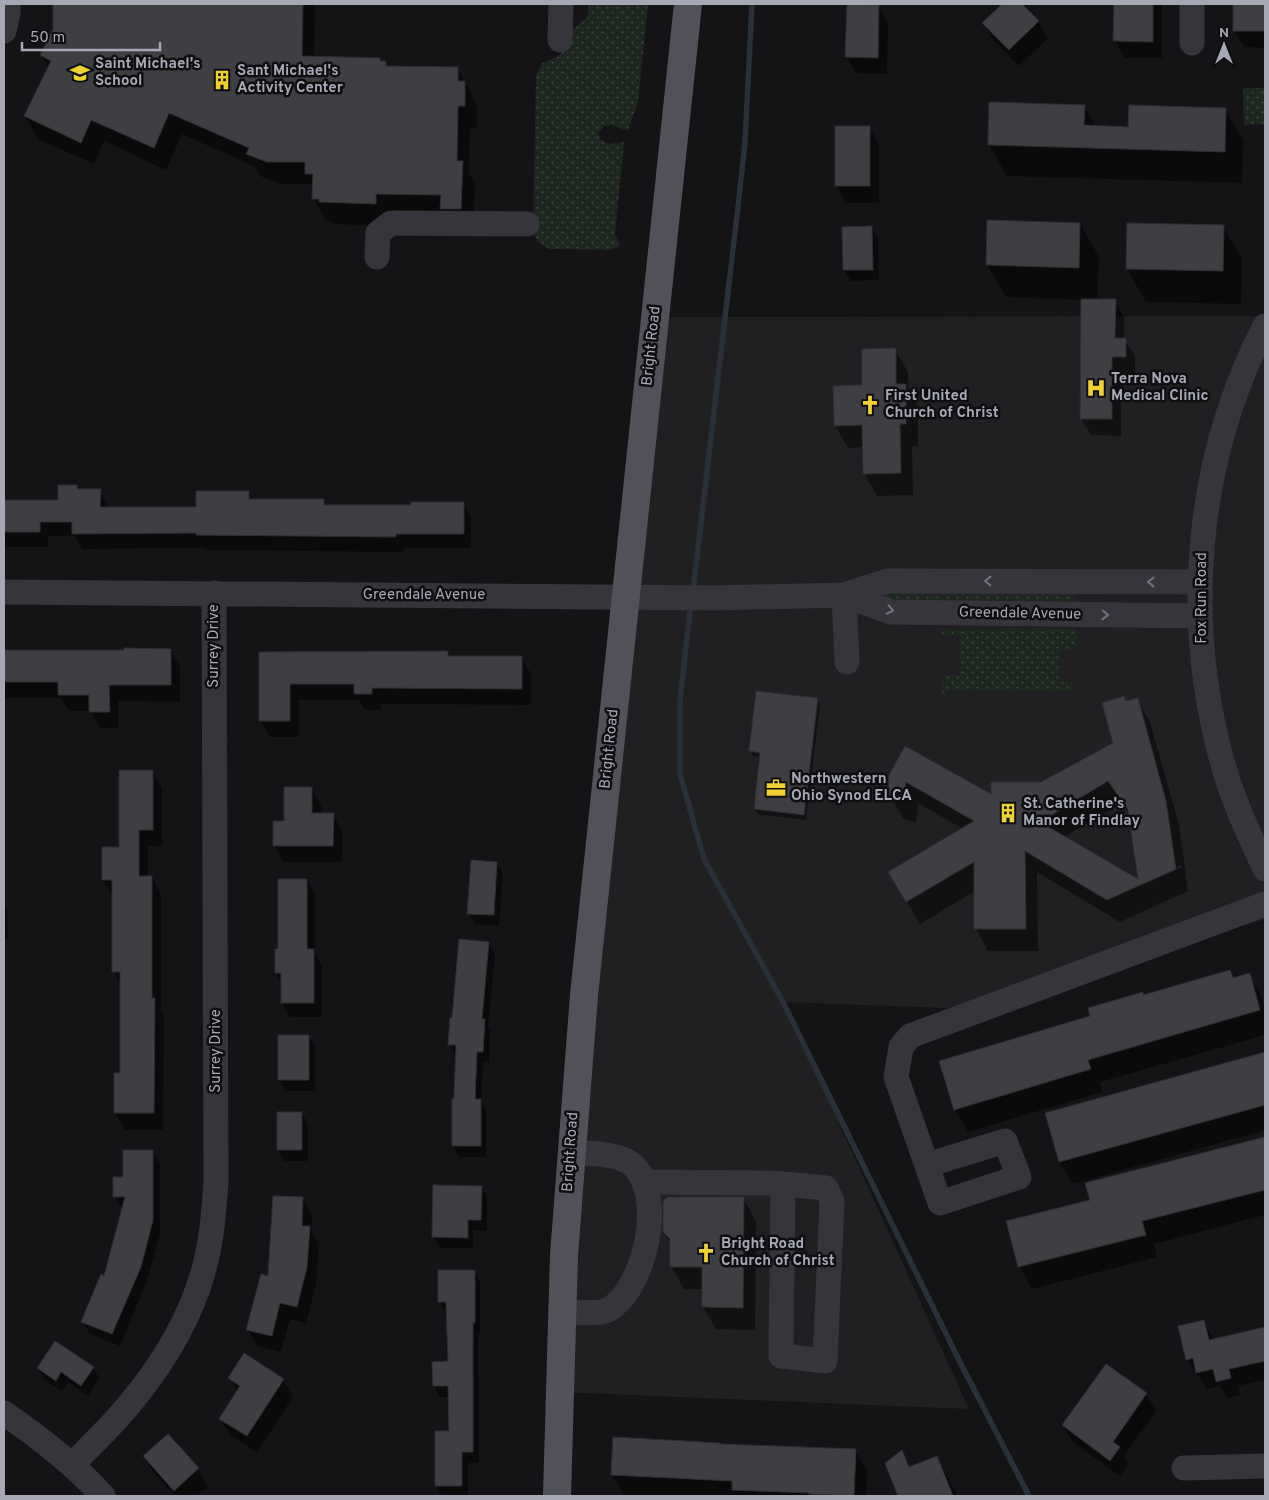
<svg xmlns="http://www.w3.org/2000/svg" width="1269" height="1500" font-family="Overpass,sans-serif">
<defs>
<pattern id="green-dots" width="8" height="8" patternUnits="userSpaceOnUse" patternTransform="scale(1.25)"><rect width="8" height="8" fill="#1e2620"/><path d="M2 2h.1M6 6h.1" fill="none" stroke="#3c433e" stroke-width="1.8" stroke-linecap="round"/></pattern>
</defs>
<rect width="100%" height="100%" fill="#141416"/>
<path fill="#202023" d="M1265 316V919L972 1009 784 1002 969 1409 559 1392 655 317Z"/>
<path fill="url(#green-dots)" d="M588 4H648L638 102 628 131 612 125 604 126 598 133 601 140 609 144 624 142 615 234 620 246 610 250 550 249C541 245 536 241 533 231L536 76 542 63 557 57 568 47 572 30 588 17Z
M1243 88H1265V124L1244 125Z
M1075 589V600L1073 603 883 600V593Z
M1074 629 1077 633V646L1073 649 1060 651V682H1072V691L946 690V700L942 697 943 676 959 675V636H942V630Z"/>
<path fill="#0007" fill-rule="evenodd" d="M54 4H149L158 22V4H315L314 58 379 59 381 62H385L388 67 458 69 477 105V128H470L469 174 475 184 473 231 388 226 333 224 331 221H326L314 199V187L312 184H280L260 176 254 166 182 134 166 170 104 141 94 164 38 139 25 116 49 68 41 55 54 30Z
M1003 4H1020L1038 21 1048 38 1019 66 993 40 984 23Z
M1115 4H1162V58H1124L1115 41Z
M1234 4H1265V48L1244 47 1234 31Z
M879 6 888 23 887 74 856 73 847 57Z
M1084 106 1096 127 1129 128 1225 109 1243 140 1242 183 1007 176 989 145Z
M869 127 879 144V203H846L836 186Z
M1080 224 1099 257 1097 301H1115L1124 317V339L1135 356V374H1121V436L1091 435 1081 419 1083 300 1006 297 987 265Z
M1223 226 1242 259 1241 304 1146 302 1127 269Z
M871 227 878 238 879 280 851 281 844 270 843 228Z
M895 350 908 372V391L918 407V446H912L913 495 877 496 864 473V447L848 448 835 425 863 387Z
M76 486 78 490 100 491 108 508H197L248 492 253 500H323L326 506H413L463 503 471 518V548H404V552L206 550 205 548 82 549 75 536H48V547H4V501H59Z
M170 650 180 667V702L118 701V728H100L90 711H69L61 698H4V651Z
M260 653H448L450 657H521L531 674V705L381 704V710H365L359 700H299V737H270L260 720Z
M817 699 820 704 806 820 758 814 755 809 761 757 753 756 750 751Z
M1137 700 1150 722 1179 825 1188 891 1120 922 1037 872 1038 951H988L976 929 975 891 920 924 890 873 963 829 918 803 916 823 903 818 890 795V775L992 796 1041 783 1114 743 1126 702ZM1122 803 1130 815 1140 881 1064 837ZM1181 865 1182 867 1147 883V880Z
M152 771 162 788V846H148V877H152L161 894V1011L164 1015 163 1130H125L115 1113V1074H122V986L114 972 113 896 103 880 120 848Z
M312 789 321 805V815H333L342 831V862H283L274 845 286 823Z
M496 863 503 874 499 926 475 924 469 913Z
M307 880 315 894V953L322 965V1017H290L282 1003V983L276 973V951H279Z
M4 905 7 911 8 938H4Z
M489 943 495 954 488 1027 490 1031 489 1063 483 1062 481 1102 486 1111V1157H459L453 1146 456 1056 450 1045 453 1019Z
M1229 971 1234 979 1249 975 1262 997 1265 1009V1035L1100 1082 1102 1092 968 1132 955 1109 1092 1017 1143 996Z
M309 1036 315 1047V1091H286L280 1080Z
M1265 1053V1130L1073 1184 1060 1162 1046 1114Z
M302 1113 308 1124V1161H284L278 1150Z
M1265 1138V1215L1154 1244 1157 1257 1032 1289 1020 1267 1008 1222 1091 1201 1087 1184Z
M152 1151 160 1164V1234L147 1281 120 1346 90 1334 83 1322 105 1278 123 1209 114 1196 125 1178Z
M481 1187 487 1198V1231L473 1230V1248H440L433 1237Z
M743 1198 756 1221 755 1330 716 1329 703 1307V1289H684L671 1266V1244L664 1232Z
M303 1199 312 1215 311 1231 319 1244 316 1285 306 1323 290 1319 281 1352 257 1346 248 1330Z
M474 1271 480 1282V1334H478L479 1463H468V1496H442L436 1485 450 1432V1397H440L434 1386V1363H450L448 1312H446L439 1301Z
M1204 1322 1214 1340 1265 1328V1380L1238 1386 1240 1395 1227 1398 1220 1386 1207 1389 1187 1359Z
M1107 1366 1146 1394 1156 1411 1124 1456 1128 1464 1120 1476 1073 1442 1063 1426Z
M93 1367 99 1378 88 1396 68 1382 62 1391 44 1379 38 1368Z
M230 1378 283 1380 293 1397 257 1452 230 1435 220 1419 238 1392Z
M168 1435 198 1469 208 1486 196 1496H175L154 1473 145 1456Z
M720 1445 855 1450 867 1471 866 1496 624 1495 612 1475Z
M902 1452 911 1468 937 1458 958 1496H899L886 1463Z"/>
<g fill="none" stroke-linecap="round" stroke-linejoin="round">
<path stroke="#2a3039" stroke-width="5.5" d="M693 591 738 207 745 142 752 4
M691 603 680 700V774L704 859 783 1002 959 1360 1029 1496"/>
</g>
<path fill="#3e3e43" stroke="#2f2e32" fill-rule="evenodd" d="M53 4H303L302 56 380 58V61H386V66L458 67V81H465V106H458L457 161H463L461 209H440L441 195 376 194V204L319 202V199H312L313 174H305V162H267L246 154 249 148 169 113 154 148 91 120 81 143 24 116 51 61 40 55 53 29Z
M847 4 879 5 878 58 845 57Z
M1002 4H1022L1039 21 1009 50 982 23Z
M1114 4H1153V42L1113 41Z
M1233 4H1265V31H1233Z
M989 102 1085 105 1084 125 1128 127 1129 105 1226 108 1225 152 988 145Z
M835 126H870V186H835Z
M987 220 1080 223 1079 268 986 265Z
M1127 223 1224 225 1223 271 1126 269Z
M872 226 873 270H843L842 227Z
M1081 299H1116L1115 338H1126V357H1112V419H1080Z
M896 348V384H906V424H900L901 473 863 474 862 425 834 426 833 386 862 385V349Z
M58 485H77V489H101L100 507H196V491H249V499H324V505H411V502H464V534H396V537L196 535V533L72 534V522H40V532H4V500H58Z
M124 648 171 649V685H109L110 712H89V695H58V682H4V650H124Z
M448 651V656H522V689L372 688V694H354V684H290V721H259V652Z
M756 691 818 698 804 815 754 809 760 753 749 751Z
M1124 696 1126 701 1138 698 1166 801 1176 869 1107 900 1025 851 1026 929H974V862L906 902 888 872 974 821 906 782 904 802 888 796 889 775 905 746 991 794V782H1041L1113 743 1102 703ZM1108 781 1128 810 1138 879 1040 822Z
M119 770H153V830H139V876H152V998H155L154 1113H114V1073H120V972H112V880H102V847H119Z
M284 787H312V813H334L333 846H273V821H284Z
M471 860 497 862 494 915 467 914Z
M278 879H307V949H314V1003H281V973H275V949H278Z
M459 939 489 942 482 1019H485L483 1052H477L475 1099H481V1146H452V1099H454L456 1045H448L450 1018H452Z
M1230 970 1233 978 1250 973 1260 1010 1088 1060 1091 1069 954 1110 939 1061 1090 1016 1088 1008 1143 992V995Z
M278 1035H309V1080H278Z
M1265 1052V1105L1059 1162 1045 1113Z
M277 1112H302V1150H277Z
M1265 1137V1190L1142 1221 1146 1235 1018 1267 1006 1221 1090 1200 1085 1183Z
M123 1150H153V1220L141 1267 112 1334 81 1322 101 1274 104 1276 125 1197H113V1177H123Z
M433 1185 482 1186 481 1220H468V1238L432 1237Z
M273 1196 303 1197 302 1226H310L307 1267 297 1307 280 1303 272 1336 246 1330 261 1274 268 1276Z
M668 1197H744L743 1308 702 1307V1267H670V1239L663 1232V1201Z
M438 1270H475V1323H473V1452H462V1486H435V1431H449L448 1386H433L432 1362 448 1361 446 1302H438Z
M1204 1320 1209 1340 1265 1327V1361L1229 1369 1231 1378 1216 1382 1213 1369 1196 1373 1193 1358 1186 1360 1178 1326Z
M55 1341 94 1367 81 1386 61 1372 56 1381 37 1368Z
M244 1353 284 1379 247 1436 219 1419 240 1386 228 1378Z
M1106 1364 1147 1393 1113 1442 1120 1447 1110 1461 1062 1425Z
M168 1434 199 1468 174 1491 143 1456Z
M613 1437 720 1443V1444L856 1449 854 1496 809 1494V1493L732 1490V1481L611 1475Z
M902 1450 909 1467 937 1456 953 1496H898L885 1463Z"/>
<g fill="none" stroke-linecap="round" stroke-linejoin="round">
<path stroke="#35353b" stroke-width="25" d="M1192 4V43
M4 31 8 14V4
M560 40 561 4
M377 257 378 233 391 223 527 224
M1265 326C1195 461 1182 622 1224 768 1234 803 1250 836 1265 869
M4 592 714 598 844 595 888 581 1200 582
M844 595 891 612 1200 616
M844 595 847 662
M927 1165 1005 1141 1019 1177 940 1203 896 1077 901 1047 910 1036 1265 904
M645 1182 774 1183 826 1188 832 1201 825 1361 781 1356 783 1184
M562 1312C574 1312 597 1315 608 1310 613 1308 618 1302 622 1298 647 1269 663 1196 634 1166 621 1153 588 1153 571 1153
M4 1413C39 1437 74 1464 103 1496
M72 1465C92 1444 114 1424 132 1401 165 1361 192 1316 205 1265 212 1238 214 1210 216 1182L214 593
M1184 1468 1265 1466"/>
<path stroke="#51515a" stroke-width="28" d="M557 1496 564 1255 584 995 688 4"/>
</g>
<defs><path id="oneway-chevron" d="M-2-3.5L2.5 0L-2 3.5" fill="none" stroke-width="1.6" stroke-linecap="round" stroke-linejoin="round" transform="scale(1.25)"/></defs>
<g stroke="#73747f">
<use href="#oneway-chevron" transform="translate(988 581) rotate(-180)"/>
<use href="#oneway-chevron" transform="translate(1151 582) rotate(-180)"/>
<use href="#oneway-chevron" transform="translate(890 610) rotate(12)"/>
<use href="#oneway-chevron" transform="translate(1105 615) rotate(1)"/>
</g>
<defs>
<symbol id="school-bare" viewBox="-9 -9 18 18"><path d="M0-5L7-2L0 1L-7-2ZM-4 1L0 2.5L4 1V4Q0 6-4 4Z" fill="#f0d132" stroke="#0f0f11" stroke-width="2.5" paint-order="stroke"/></symbol>
<symbol id="building-bare" viewBox="-9 -9 18 18"><path d="M-4-6H4V6H1V3H-1V6H-4ZM-2.5-4.3h1.7v1.8h-1.7ZM.8-4.3h1.7v1.8H.8ZM-2.5-1h1.7V.8h-1.7ZM.8-1h1.7V.8H.8Z" fill="#f0d132" stroke="#0f0f11" stroke-width="2.5" paint-order="stroke"/></symbol>
<symbol id="hospital-bare" viewBox="-9 -9 18 18"><path d="M-5-5h3v3.5h4V-5h3V5h-3V1.5h-4V5h-3Z" fill="#f0d132" stroke="#0f0f11" stroke-width="2.5" paint-order="stroke"/></symbol>
<symbol id="church-bare" viewBox="-9 -9 18 18"><path d="M-1.2-6h2.4v3.5h3.3v2.4h-3.3V6h-2.4V-.1h-3.3v-2.4h3.3Z" fill="#f0d132" stroke="#0f0f11" stroke-width="2.5" paint-order="stroke"/></symbol>
<symbol id="office-bare" viewBox="-9 -9 18 18"><path d="M-6-3h4V-5.5h4V-3h4V5H-6ZM-1-4.5V-3h2v-1.5ZM-6 0V1H6V0Z" fill="#f0d132" stroke="#0f0f11" stroke-width="2.5" paint-order="stroke"/></symbol>
</defs>
<g fill-rule="evenodd">
<use href="#school-bare" x="66" y="59" width="28" height="28"/>
<use href="#building-bare" x="208" y="66" width="28" height="28"/>
<use href="#hospital-bare" x="1082" y="374" width="28" height="28"/>
<use href="#church-bare" x="856" y="391" width="28" height="28"/>
<use href="#office-bare" x="762" y="774" width="28" height="28"/>
<use href="#building-bare" x="994" y="799" width="28" height="28"/>
<use href="#church-bare" x="692" y="1239" width="28" height="28"/>
</g>
<g text-anchor="middle" dominant-baseline="central" stroke-width="5" stroke-linejoin="round" paint-order="stroke">
<g font-size="15" font-weight="bold" fill="#a6a8b6" stroke="#0f0f11" text-anchor="start">
<text x="95" y="64">Saint Michael's<tspan x="95" dy="17">School</tspan></text>
<text x="237" y="71">Sant Michael's<tspan x="237" dy="17">Activity Center</tspan></text>
<text x="1111" y="379">Terra Nova<tspan x="1111" dy="17">Medical Clinic</tspan></text>
<text x="885" y="396">First United<tspan x="885" dy="17">Church of Christ</tspan></text>
<text x="791" y="779">Northwestern<tspan x="791" dy="17">Ohio Synod ELCA</tspan></text>
<text x="1023" y="804">St. Catherine's<tspan x="1023" dy="17">Manor of Findlay</tspan></text>
<text x="721" y="1244">Bright Road<tspan x="721" dy="17">Church of Christ</tspan></text>
</g>
<g font-size="15" fill="#a6a8b6" stroke="#0f0f11">
<text transform="translate(652 346) rotate(-84)">Bright Road</text>
<text x="424" y="595">Greendale Avenue</text>
<text transform="translate(1202 598) rotate(-90)">Fox Run Road</text>
<text transform="translate(1020 614) rotate(1)">Greendale Avenue</text>
<text transform="translate(214 646) rotate(-90)">Surrey Drive</text>
<text transform="translate(610 749) rotate(-84)">Bright Road</text>
<text transform="translate(216 1051) rotate(-90)">Surrey Drive</text>
<text transform="translate(571 1152) rotate(-86)">Bright Road</text>
</g>
</g>
<rect width="1269" height="1500" fill="none" stroke="#a6a8b6" stroke-width="10"/>
<g transform="translate(1224 45)" stroke="#0f0f11" stroke-width="4" paint-order="stroke">
<path d="M0-4L9 19L0 12L-9 19Z" fill="#a6a8b6"/>
<text y="-8" font-size="14" font-weight="bold" text-anchor="middle" fill="#a6a8b6">N</text>
</g>
<path d="M22 42v8h138v-8" fill="none" stroke="#a6a8b6" stroke-width="2.5"/>
<text x="30" y="42" font-size="15" fill="#a6a8b6" stroke="#0f0f11" stroke-width="4" paint-order="stroke">50 m</text>
</svg>
